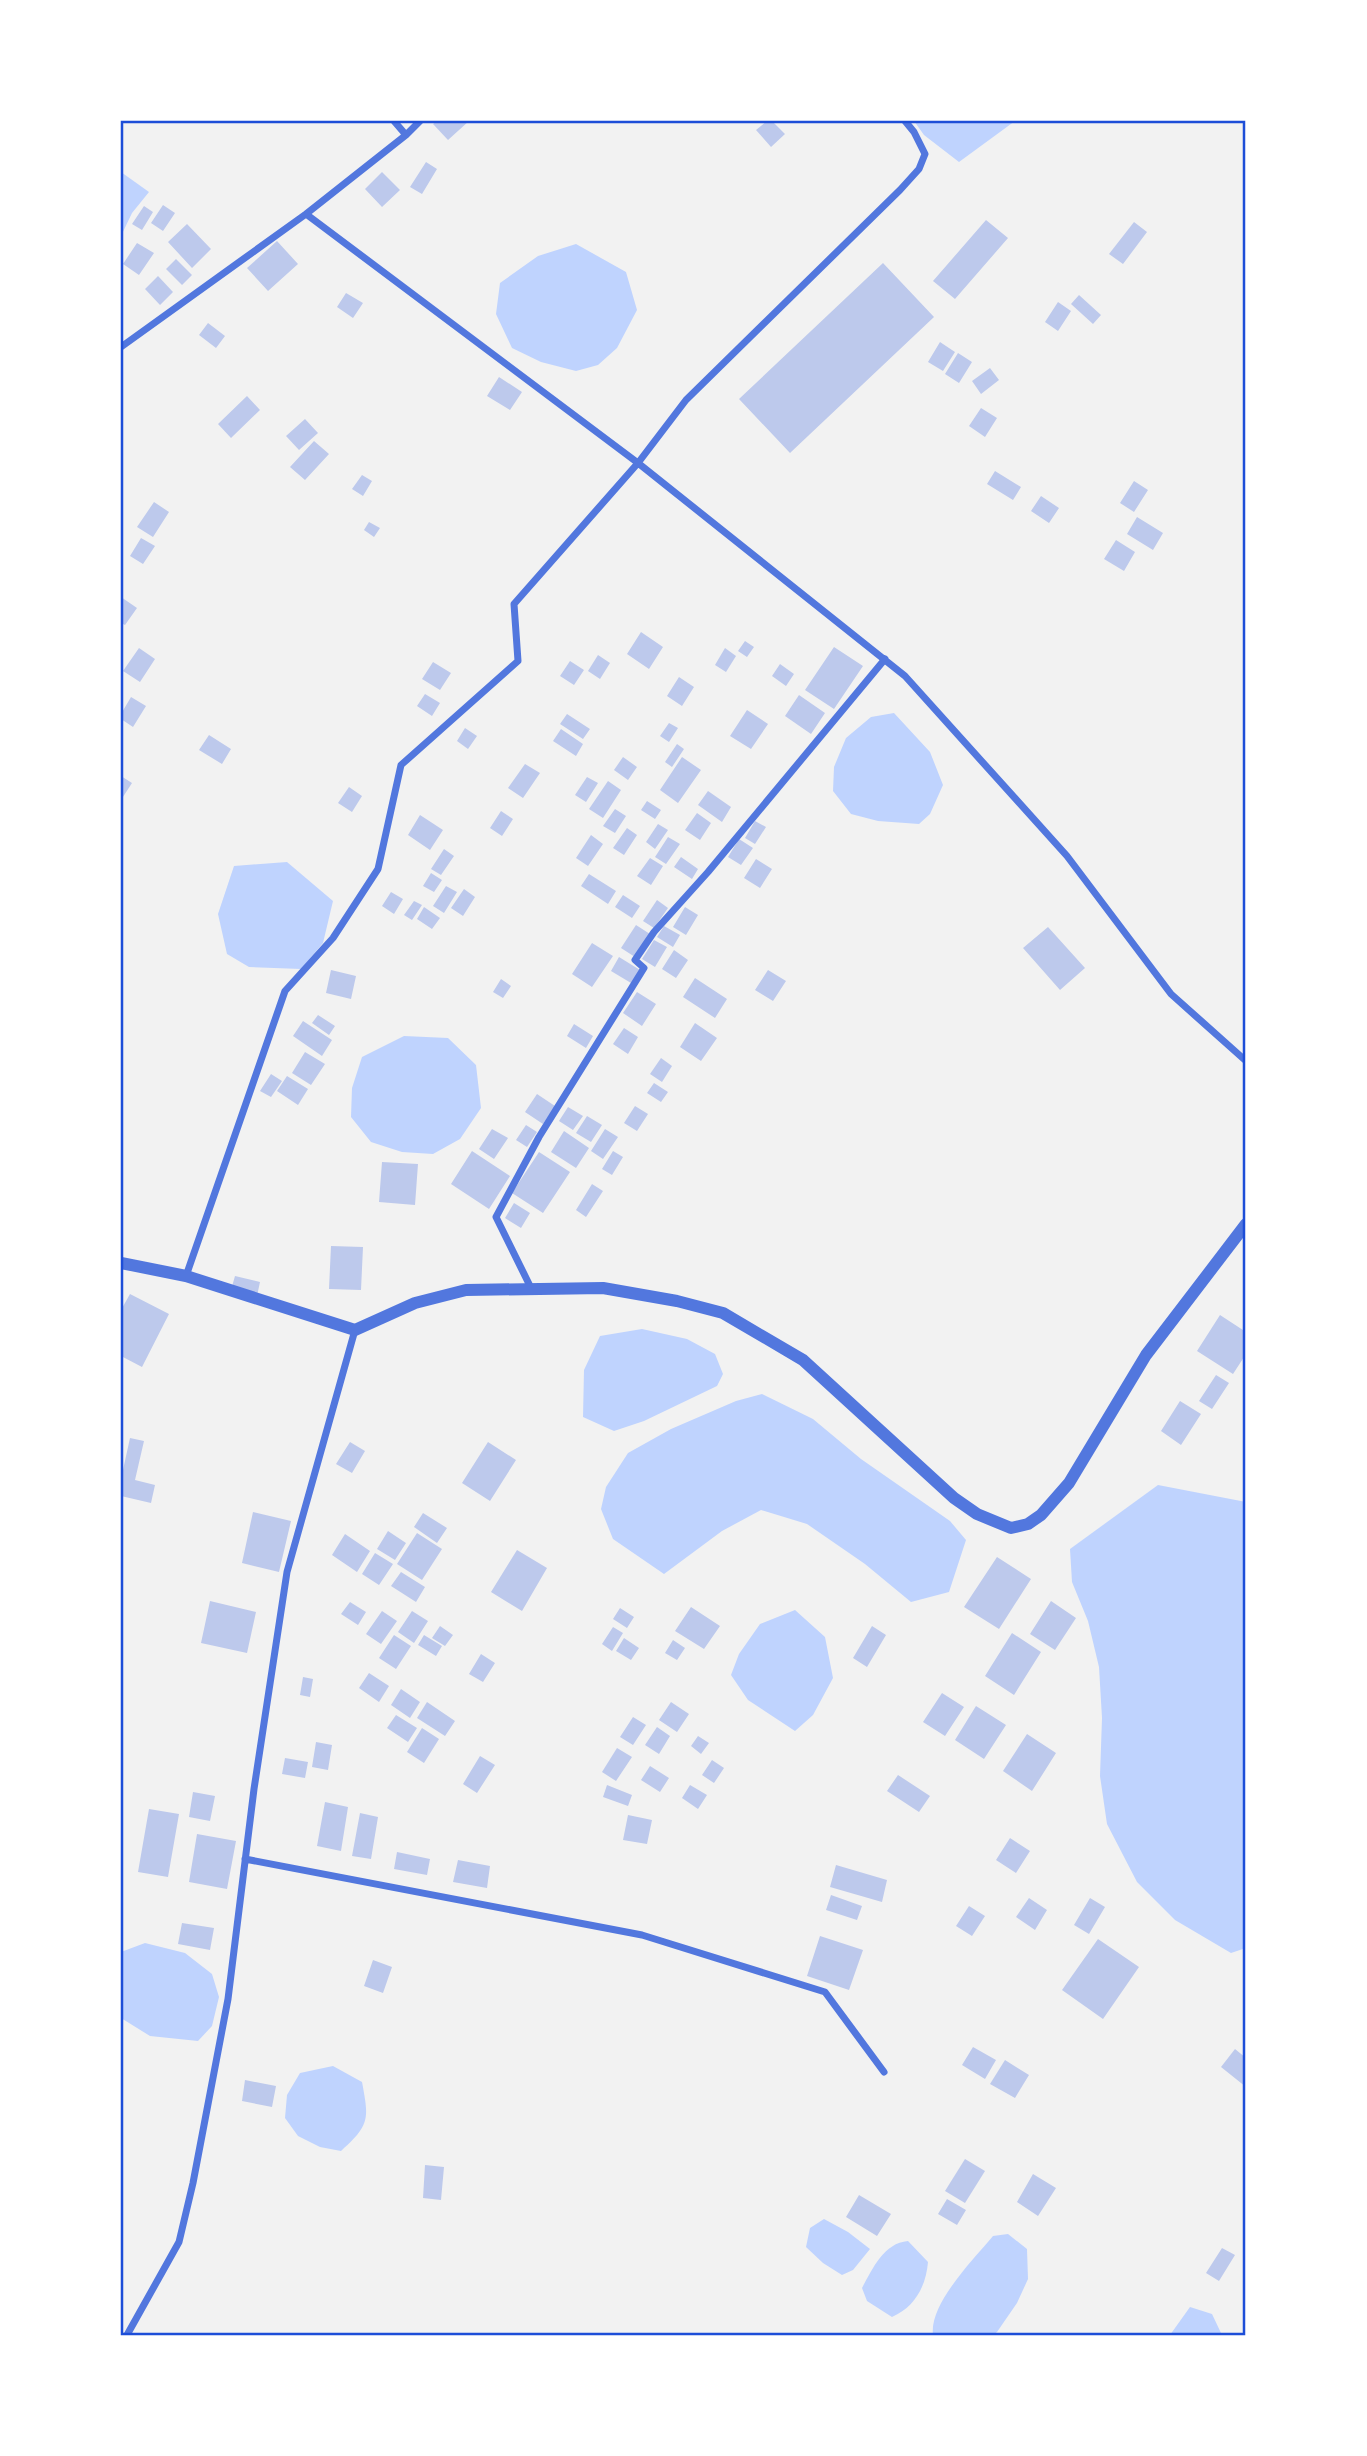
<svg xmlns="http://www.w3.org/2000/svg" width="1367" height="2456" font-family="'Crimson Pro',serif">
<rect width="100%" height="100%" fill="#f2f2f2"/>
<path fill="#bfd3fe" d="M914 121H1015L959 162 924 135Z
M121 172 149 192 132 213 121 236Z
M576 244 626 272 637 310 617 348 598 365 576 371 541 362 512 348 496 314 500 283 538 256Z
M894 713 930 752 943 785 930 814 919 824 878 821 851 814 833 791 834 767 846 738 871 717Z
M287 862 333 901 323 943 301 969 249 967 227 954 218 914 234 866Z
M404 1036 448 1038 476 1065 481 1108 460 1139 433 1154 402 1152 371 1142 351 1117 352 1088 362 1057Z
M642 1329 687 1339 715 1354 723 1374 717 1386 644 1421 614 1431 583 1417 584 1370 600 1336Z
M762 1394 813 1419 861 1459 950 1521 966 1540 949 1592 911 1602 865 1564 807 1524 761 1510 722 1531 664 1574 613 1539 601 1509 606 1487 628 1453 671 1429 736 1401Z
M1158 1485 1246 1502V1948L1231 1953 1175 1920 1137 1882 1107 1824 1100 1776 1102 1718 1099 1667 1088 1621 1072 1582 1070 1549Z
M795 1610 825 1637 833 1678 813 1715 795 1731 748 1700 731 1675 739 1654 760 1624Z
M145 1943 185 1953 212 1974 219 1997 212 2026 198 2041 150 2036 121 2018V1952Z
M333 2066 362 2082C369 2119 370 2125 341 2151L320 2147 298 2136 285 2118 287 2095 300 2073Z
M824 2219 848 2232 870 2249 853 2270 842 2275 823 2263 806 2247 810 2228Z
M1008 2234 1027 2249 1028 2279 1017 2303 997 2332 993 2335H933C929 2304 973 2260 993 2236Z
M908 2241 928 2262C926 2286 915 2307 892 2317L867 2301 862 2288C873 2268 884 2243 908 2241Z
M1190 2307 1212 2314 1221 2333 1219 2335H1170Z"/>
<path fill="#bdc9ec" d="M437 121H469L448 140 433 124Z
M767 121H772L785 134 771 147 756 130Z
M426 162 437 169 422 194 410 187Z
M382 172 400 190 382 207 365 189Z
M163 205 175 213 163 231 151 223Z
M144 206 153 212 142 230 132 224Z
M986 220 1008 238 955 299 933 281Z
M1134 222 1147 232 1123 264 1109 254Z
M187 224 211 249 192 268 168 242Z
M277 241 298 264 268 291 247 268Z
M137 243 154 253 139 275 123 264Z
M176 259 192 275 182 285 166 269Z
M883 263 934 317 790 453 739 399Z
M158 276 173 292 160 305 145 289Z
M346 293 363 303 353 318 337 307Z
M1079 295 1101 315 1093 324 1071 304Z
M1058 302 1071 311 1058 331 1045 322Z
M208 323 225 336 216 348 199 335Z
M940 342 955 352 943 371 928 362Z
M958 353 972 362 959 383 945 374Z
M990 368 999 380 981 394 972 381Z
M499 377 522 392 510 410 487 396Z
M247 396 260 410 231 438 218 424Z
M981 408 997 418 985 437 969 426Z
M305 419 318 433 299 450 286 436Z
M314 441 329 454 305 480 290 467Z
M995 471 1021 487 1013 500 987 484Z
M362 475 372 481 363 496 352 489Z
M1134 481 1148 490 1134 512 1120 503Z
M1041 496 1059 508 1049 523 1031 511Z
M154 502 169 512 153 537 137 527Z
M1137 517 1163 533 1153 550 1127 534Z
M369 522 380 528 374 537 364 530Z
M141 538 155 546 143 564 130 556Z
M1116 540 1135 552 1124 571 1104 559Z
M121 597 137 608 125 625 121 623Z
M641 632 663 647 649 669 627 654Z
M745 641 754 647 747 657 738 651Z
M834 647 863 666 834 709 805 690Z
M139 648 155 659 140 682 123 671Z
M725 648 736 656 726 672 715 665Z
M598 655 610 663 600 679 588 671Z
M570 661 584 670 574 685 560 676Z
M433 662 451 673 440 690 422 679Z
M780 664 794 674 786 686 772 676Z
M679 677 694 687 682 706 667 696Z
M425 694 440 703 432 716 417 706Z
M799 695 825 713 811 734 785 716Z
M131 697 146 706 133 727 121 719V714Z
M747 710 768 724 751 749 730 736Z
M567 714 590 729 583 739 560 724Z
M669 723 678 728 669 742 660 736Z
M465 728 477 736 468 749 457 741Z
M561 729 583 744 576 756 553 741Z
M209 735 231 749 222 764 199 750Z
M677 744 684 749 672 767 665 762Z
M623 757 637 767 628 780 614 770Z
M682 757 701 770 678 803 660 790Z
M525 764 540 773 523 798 508 788Z
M121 776 132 783 121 800Z
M587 777 598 783 586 802 575 795Z
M608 781 621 790 603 818 589 809Z
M349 787 362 796 352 812 338 803Z
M708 791 731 807 722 822 698 805Z
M647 801 661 810 655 819 641 810Z
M615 809 626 816 615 833 603 826Z
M501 811 513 819 502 836 490 828Z
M697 813 711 823 700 840 685 830Z
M420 815 443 830 430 850 408 835Z
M755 821 766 827 755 844 745 838Z
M658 824 668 830 655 849 646 842Z
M627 828 637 835 624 855 613 848Z
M591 835 603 844 588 866 576 858Z
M668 837 680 844 666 864 655 857Z
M739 839 753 848 741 865 728 857Z
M444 849 454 856 441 875 431 869Z
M681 857 698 869 692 879 674 867Z
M650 858 663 866 651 885 637 876Z
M756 859 772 869 760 888 744 878Z
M431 873 442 880 434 892 423 886Z
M589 874 616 891 608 904 581 886Z
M446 886 457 892 444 913 433 906Z
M464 889 475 897 463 916 451 908Z
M391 892 403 899 394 914 382 906Z
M623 895 640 906 632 918 615 907Z
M657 900 668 908 654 928 643 921Z
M414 901 422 905 412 920 404 915Z
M424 907 440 918 432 929 417 919Z
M685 907 698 915 686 935 673 927Z
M636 925 650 934 635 957 621 948Z
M664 926 680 935 673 947 657 937Z
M1048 927 1085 968 1060 990 1023 948Z
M654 940 667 947 655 967 642 959Z
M592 943 613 956 592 987 572 974Z
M674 950 688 960 676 978 662 969Z
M619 957 640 970 631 983 611 971Z
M331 970 356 976 351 999 326 993Z
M768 970 786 981 773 1001 755 990Z
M695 978 727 999 715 1018 683 997Z
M501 979 511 986 503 998 493 992Z
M637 992 656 1004 642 1026 623 1013Z
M318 1015 335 1026 329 1035 312 1023Z
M303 1021 332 1040 322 1056 293 1036Z
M695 1023 717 1038 701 1061 680 1047Z
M574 1024 593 1036 586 1048 567 1036Z
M624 1028 638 1037 628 1054 613 1044Z
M305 1052 325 1064 311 1085 292 1073Z
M661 1058 672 1066 662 1082 650 1074Z
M271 1074 282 1081 271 1097 260 1091Z
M287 1076 308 1089 298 1105 277 1091Z
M654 1083 668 1092 661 1102 647 1093Z
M537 1094 555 1106 543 1124 525 1112Z
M635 1106 648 1114 637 1131 624 1123Z
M568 1107 583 1116 573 1130 559 1121Z
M587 1116 602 1125 591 1142 576 1133Z
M526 1125 537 1132 527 1147 516 1140Z
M492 1129 508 1138 494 1159 479 1149Z
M605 1129 618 1137 603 1159 591 1151Z
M564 1131 589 1148 576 1168 551 1152Z
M472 1151 510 1176 489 1209 451 1184Z
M613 1151 623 1157 612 1175 602 1169Z
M539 1152 570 1172 543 1213 512 1193Z
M382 1162 418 1164 415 1205 379 1202Z
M592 1184 603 1191 586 1217 576 1210Z
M514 1203 530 1213 521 1228 505 1218Z
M331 1246 363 1247 361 1290 329 1289Z
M235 1276 260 1282 257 1296 231 1290Z
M130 1294 169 1314 142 1367 121 1356V1310Z
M1220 1315 1246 1332V1354L1233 1374 1197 1351Z
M1216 1375 1229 1383 1212 1409 1199 1401Z
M1180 1401 1201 1414 1181 1445 1161 1431Z
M130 1438 144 1441 135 1480 155 1485 151 1503 121 1496V1479Z
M350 1442 365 1451 352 1473 336 1464Z
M488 1442 516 1460 490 1501 462 1483Z
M253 1512 291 1521 279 1572 242 1563Z
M423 1513 447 1528 437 1543 414 1527Z
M388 1531 406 1543 395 1560 377 1549Z
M417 1533 442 1549 422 1580 397 1564Z
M345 1534 370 1551 357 1572 332 1555Z
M517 1550 547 1568 522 1611 491 1592Z
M375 1553 393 1564 379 1585 362 1574Z
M997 1557 1031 1579 999 1629 964 1607Z
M401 1572 425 1587 416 1602 391 1586Z
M210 1601 256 1612 247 1653 201 1643Z
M1051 1601 1076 1618 1055 1650 1030 1634Z
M350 1602 366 1612 358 1625 341 1614Z
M691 1607 720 1626 704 1649 675 1631Z
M620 1608 634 1617 627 1628 613 1619Z
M382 1611 397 1621 381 1644 366 1634Z
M412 1611 428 1621 414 1643 398 1632Z
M440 1626 453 1635 445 1646 432 1638Z
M872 1626 886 1635 867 1667 853 1658Z
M613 1627 623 1633 612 1651 602 1644Z
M1012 1633 1041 1652 1014 1695 985 1676Z
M394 1635 411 1646 396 1669 379 1658Z
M424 1635 442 1646 436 1656 418 1645Z
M624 1638 639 1648 631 1660 616 1651Z
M673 1640 685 1648 677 1660 665 1653Z
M481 1654 495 1663 483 1682 469 1674Z
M369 1673 389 1686 379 1702 359 1688Z
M303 1677 313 1679 310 1697 300 1695Z
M401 1689 420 1702 410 1718 391 1705Z
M942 1693 964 1707 945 1736 923 1722Z
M427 1702 455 1721 445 1736 417 1718Z
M671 1702 689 1714 677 1732 659 1720Z
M976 1706 1006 1725 984 1759 955 1740Z
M396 1715 417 1728 408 1742 387 1728Z
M633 1717 646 1725 633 1745 620 1737Z
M657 1727 670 1736 659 1754 645 1745Z
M422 1728 439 1739 424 1763 407 1752Z
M1027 1734 1056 1753 1032 1791 1003 1771Z
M698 1736 709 1743 701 1754 691 1746Z
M316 1742 332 1745 328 1770 312 1767Z
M617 1748 632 1757 616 1781 602 1772Z
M480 1756 495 1765 477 1793 463 1784Z
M285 1758 308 1762 305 1778 282 1774Z
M712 1760 724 1768 714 1783 702 1775Z
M650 1766 669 1778 660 1792 641 1780Z
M898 1775 930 1796 919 1812 887 1791Z
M607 1785 632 1795 628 1806 603 1797Z
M690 1785 707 1795 698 1809 682 1798Z
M193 1792 215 1796 210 1821 189 1817Z
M325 1802 348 1807 341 1851 317 1846Z
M149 1809 179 1814 168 1877 138 1872Z
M360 1813 378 1817 371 1859 352 1856Z
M628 1815 652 1820 647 1844 623 1840Z
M197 1834 236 1841 227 1889 189 1882Z
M1010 1838 1030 1851 1016 1873 996 1860Z
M397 1852 430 1859 427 1875 394 1869Z
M458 1860 490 1866 487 1888 453 1882Z
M836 1865 887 1880 882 1902 830 1887Z
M831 1895 862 1906 857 1920 826 1910Z
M1029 1898 1047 1910 1035 1930 1016 1917Z
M1090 1898 1105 1907 1089 1934 1074 1925Z
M969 1906 985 1916 972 1936 956 1926Z
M182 1923 214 1928 210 1950 178 1944Z
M820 1936 863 1950 849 1990 807 1976Z
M1098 1939 1139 1967 1103 2019 1062 1990Z
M373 1960 392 1967 383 1993 364 1986Z
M973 2047 996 2060 985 2079 962 2065Z
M1235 2049 1246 2058V2087L1221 2067Z
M1005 2060 1029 2075 1015 2098 990 2084Z
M245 2080 276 2086 272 2107 242 2101Z
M965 2159 985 2171 965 2203 945 2191Z
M425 2165 444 2167 441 2200 423 2198Z
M1033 2174 1056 2188 1038 2216 1017 2202Z
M859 2195 891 2214 877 2236 846 2217Z
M947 2199 966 2210 957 2225 938 2214Z
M1222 2248 1235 2255 1219 2281 1206 2273Z"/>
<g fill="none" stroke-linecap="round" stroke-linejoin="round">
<path stroke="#5277de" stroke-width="7" d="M394 121 406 135
M306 214 638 463 905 676 1067 856 1171 994 1246 1061
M121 347 306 214 406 135 420 121
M186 1276 285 991 333 938 378 869 401 765 518 661 514 604 638 463 686 400 900 190 919 169 925 154 914 132 905 121
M531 1288 496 1217 539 1137 644 968 635 960 654 932 708 872 885 659
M245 1859 642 1935 825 1992 884 2072
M127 2335 179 2242 193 2183 228 1999 254 1789 287 1572 355 1330"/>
<path stroke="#5277de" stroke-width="12" d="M121 1263 186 1276 355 1330 415 1303 466 1290 603 1288 677 1301 723 1313 803 1360 954 1498 977 1514 1011 1528 1028 1524 1041 1515 1069 1483 1146 1355 1246 1224"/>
</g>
<rect width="1367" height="2456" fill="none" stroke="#ffffff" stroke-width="245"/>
<rect x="122" y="122" width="1122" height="2212" fill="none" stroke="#1d4ed8" stroke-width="2.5"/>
</svg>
